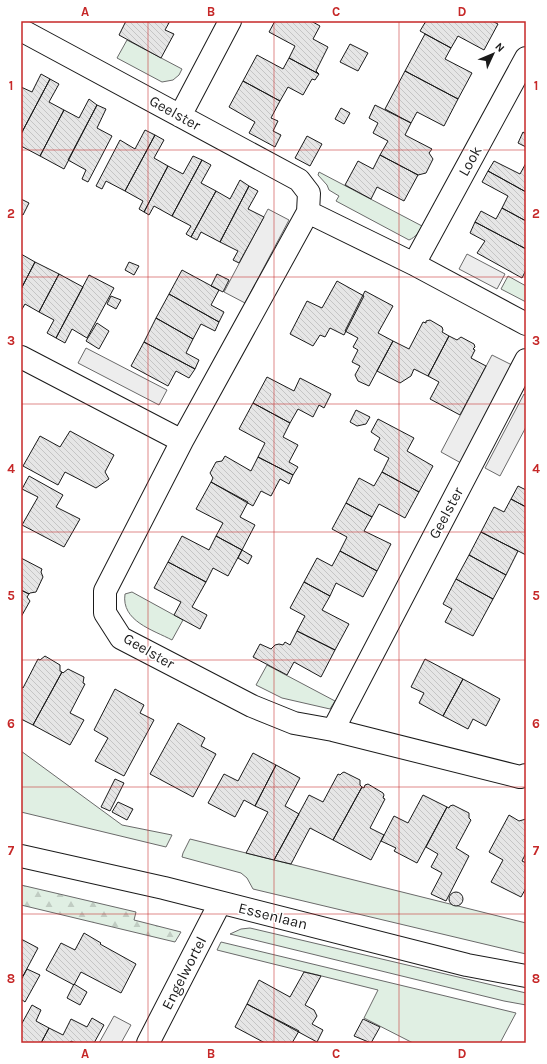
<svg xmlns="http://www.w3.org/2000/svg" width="547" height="1064" font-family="Karla,sans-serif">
<defs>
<pattern id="forest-firs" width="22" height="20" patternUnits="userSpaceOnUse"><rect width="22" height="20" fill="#e0efe3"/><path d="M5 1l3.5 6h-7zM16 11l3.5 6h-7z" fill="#c0ccc2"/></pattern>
<pattern id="building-back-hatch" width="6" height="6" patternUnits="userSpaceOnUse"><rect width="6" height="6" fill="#e6e6e6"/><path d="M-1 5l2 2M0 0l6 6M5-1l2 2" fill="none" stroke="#c5c5c5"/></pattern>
</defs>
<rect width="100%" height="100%" fill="#fff"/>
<path fill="#e0efe3" stroke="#6a6a6a" d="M127 40 182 69 179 75 173 80 162 82 117 58Z
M319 172 422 226C419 232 416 237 409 240L336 201 339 196 329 190 327 185 318 175Z
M508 276 526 286V302L501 289Z
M132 592 183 620 172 640C153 630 121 621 125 594Z
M267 665 335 701 330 709 282 698 256 685Z
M21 751 122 825 172 835 166 847 21 812Z
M190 839 526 923V954L253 889 247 878 241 873 182 857 183 853Z
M250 928 526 993V1005L504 1001 230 934 241 929Z
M221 942 516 1013 500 1043H413L364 1018 378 990 217 950Z"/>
<path fill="url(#forest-firs)" stroke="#6a6a6a" d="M21 885 136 912 134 920 181 932 175 942 21 905Z"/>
<path fill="#ededed" stroke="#6a6a6a" d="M268 209 289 220 245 303 224 292Z
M467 254 505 274 497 289 459 269Z
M86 348 167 390 159 405 78 363Z
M492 355 514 366 461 463 441 452Z
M524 394 526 395V427L500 476 485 468Z
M114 1016 131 1025 121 1043H99Z"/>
<path fill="url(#building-back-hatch)" stroke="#1a1a1a" d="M126 21H170L165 30 174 34 161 58 119 35Z
M275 21H311L320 26 313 39 328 47 316 71 319 74 289 58 295 46 269 32Z
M426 21H492L498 24 484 50 458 36 451 48 420 31Z
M425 34 451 48 445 59 472 73 458 99 405 71Z
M350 44 368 53 358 71 340 62Z
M257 55 283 69 289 58 319 74 315 80 312 79 303 95 288 87 280 101 243 81Z
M405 71 458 99 444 126 417 112 411 123 385 109Z
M41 74 50 79 21 134V87L32 92Z
M50 79 59 84 49 102 64 110 40 156 21 146V134Z
M243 81 280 101 271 118 278 121 273 131 281 135 275 147 249 133 255 122 229 107Z
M89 99 97 105 64 169 40 156 64 110 79 118Z
M97 105 106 109 97 128 112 136 88 182 82 179 86 170 68 160Z
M375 105 411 123 405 135 432 149 429 153 433 159 426 173 418 175 380 155 388 141 373 133 378 123 369 118Z
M341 108 350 113 344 124 335 119Z
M145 130 155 135 125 191 106 181 102 189 96 186 120 140 135 149Z
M523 132 526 134V147L518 143Z
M155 135 164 140 154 158 168 166 144 212 139 209 143 201 125 191Z
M307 136 322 144 310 166 295 158Z
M380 155 418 175 404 201 377 187 371 199 345 185 358 161 373 169Z
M193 156 202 160 172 216 154 206 149 215 144 212 168 166 183 174Z
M202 160 211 165 201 183 216 191 191 237 186 234 191 226 172 216Z
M494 161 520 174 526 163V192L488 171Z
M488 171 526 192V221L502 208 508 196 482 182Z
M240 180 249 186 220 242 201 232 197 240 191 237 216 191 230 199Z
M249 186 258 191 248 209 264 217 239 263 233 260 238 251 220 242Z
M21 199 29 203 23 215 21 214Z
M502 208 526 221V249L475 222 481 211 496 219Z
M475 222 526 249V270L522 278 477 253 485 241 470 233Z
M21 254 35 262 21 289Z
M35 262 59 274 39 312 25 304 21 311V289Z
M129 262 139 266 134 275 125 270Z
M182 270 219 290 211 305 224 312 219 322 169 294Z
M59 274 83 287 56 338 47 333 54 320 39 312Z
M217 274 229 280 223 292 211 286Z
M89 275 114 288 87 338 72 329 65 343 56 338Z
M337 281 364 296 344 335 330 328 325 337 320 335 313 346 290 334 307 301 322 308Z
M365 291 393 306 378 333 393 341 369 386 358 381 355 375 360 366 352 362 358 350 353 347 358 338 345 331Z
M169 294 219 322 215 331 201 324 193 339 156 318Z
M111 296 121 300 116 309 107 304Z
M156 318 193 339 186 353 199 360 195 369 144 342Z
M430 320 442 327 443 330 442 332 449 336 428 376 414 369 411 376 400 383 377 371 393 341 409 349 423 322 426 323V321Z
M97 323 109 331 99 349 86 341Z
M449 336 457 340 461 337 474 344 475 347 473 349 475 350 471 358 486 366 460 415 430 399 439 382 428 376Z
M144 342 195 369 189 378 176 371 168 386 131 366Z
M267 377 294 391 300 378 331 394 324 408 319 405 313 417 298 409 290 423 253 403Z
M253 403 290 423 283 437 298 445 289 462 298 467 293 475 258 457 265 443 239 429Z
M356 410 370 417 366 424 357 426 350 422Z
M378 419 414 438 407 451 433 466 419 492 382 472 389 458 374 450 380 438 371 432Z
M70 431 114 455 105 472 109 479 96 488 65 472 58 485 23 466 40 436 60 447Z
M225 456 251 471 258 457 293 475 289 484 280 479 271 496 261 491 253 506 211 482 213 478 210 473 216 462 222 461Z
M382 472 419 492 405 518 379 504 372 517 346 503 359 478 374 486Z
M29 476 63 495 56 507 80 519 64 547 22 525 38 497 22 489Z
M211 482 248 502 240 517 255 525 242 550 216 536 223 523 196 509Z
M518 486 526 490V507L511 499Z
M511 499 526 507V555L481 532 494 507 504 512Z
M346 503 372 517 364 531 391 544 377 571 340 551 347 537 332 529Z
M481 532 518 551 506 575 469 555Z
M182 536 209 550 216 536 242 550 228 576 213 568 206 582 168 562Z
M242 550 252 556 248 564 238 558Z
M340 551 377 571 363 597 336 583 330 596 304 582 317 558 332 566Z
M469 555 506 575 493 599 456 579Z
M21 558 42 569 41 572 43 577 36 592 30 593 29 594 21 590Z
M168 562 206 582 192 607 207 615 200 629 174 615 181 602 154 588Z
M456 579 493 599 473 636 445 622 452 609 443 604Z
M304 582 330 596 322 610 349 624 335 650 297 631 305 616 290 608Z
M21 590 29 594 27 597 30 601 21 617Z
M297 631 335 650 321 677 294 662 287 675 253 657 260 644 271 649 275 645 279 644 283 645 285 642 290 645Z
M45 656 60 665V671L62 672 33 725 21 719V687L23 688 38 659 40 660Z
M425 659 463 679 443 716 419 703 424 693 411 687Z
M68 669 84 677 83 683 85 684 70 713 84 720 70 745 33 725 62 672 63 673Z
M463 679 500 699 486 726 473 719 468 729 443 716Z
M115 689 144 705 140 713 154 720 124 776 95 761 108 738 94 730Z
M178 723 205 738 201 746 216 754 193 797 150 774Z
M253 753 276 765 255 806 244 800 235 817 208 803 224 774 238 781Z
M276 765 300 778 285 806 299 814 274 860 246 853 268 812 255 806Z
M344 772 360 780V785L362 787 333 840 310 828 291 864 274 860 309 795 323 802 338 774 340 775 342 773Z
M115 779 124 783 110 811 101 807Z
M368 784 383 793 384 795 383 798 385 799 370 828 384 835 371 860 333 840 362 787 364 788 365 785Z
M423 795 447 807 417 863 394 851 396 848 381 841 394 816 408 823Z
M118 802 133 809 127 820 112 812Z
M453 805 469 813V818L471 820 456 848 469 856 446 901 431 894 442 873 431 867 438 854 426 847 447 807 449 808 450 806Z
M509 815 519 821 526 819V853L522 861 526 863V888L521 897 491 882 503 860 489 852Z
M449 899a7 7 0 1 1 14 0a7 7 0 1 1-14 0Z
M84 933 101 943 100 944 136 964 121 993 81 972 74 985 46 970 61 943 75 950Z
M21 939 38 948 23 976 21 975Z
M27 969 40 975 25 1002 21 999V980Z
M304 972 321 976 305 1005 314 1010 317 1016 312 1024 323 1030 317 1042 247 1004 259 980 290 997Z
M74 984 87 992 80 1005 67 998Z
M247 1004 299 1031 292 1043H265L235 1027Z
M32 1005 41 1010 36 1021 49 1028 41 1043H21V1025Z
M92 1018 104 1025 94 1043H75L71 1041 70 1043H41L49 1028 63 1035 71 1019 87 1027Z
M363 1019 380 1027 371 1043 354 1036Z"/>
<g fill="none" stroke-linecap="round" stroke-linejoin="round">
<defs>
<path id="minor" d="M21 30 299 180 309 193 308 212 182 441 105 591V613L121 638 252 706 294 723 333 730 520 777 526 775
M180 116 230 21
M308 212 414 264 526 324
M414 264 526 58
M21 357 182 441
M333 730 526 360
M21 856 164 888 467 965 526 976
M148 1043 220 903"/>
</defs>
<use href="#minor" stroke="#1a1a1a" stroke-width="24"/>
<use href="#minor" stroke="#fff" stroke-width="22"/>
</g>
<path fill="none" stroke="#c62828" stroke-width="1" stroke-opacity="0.55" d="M148 21V1043M274 21V1043M399 21V1043M21 150H526M21 277H526M21 404H526M21 532H526M21 660H526M21 787H526M21 914H526"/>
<g text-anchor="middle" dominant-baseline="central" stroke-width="3" stroke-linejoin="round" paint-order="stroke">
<g font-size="15" fill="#1a1a1a" stroke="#fff">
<text transform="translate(175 113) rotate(29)">Geelster</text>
<text transform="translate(470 161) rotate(-61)">Look</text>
<text transform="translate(446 513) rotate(-62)">Geelster</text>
<text transform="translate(149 651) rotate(30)">Geelster</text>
<text transform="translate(273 916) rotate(14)">Essenlaan</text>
<text transform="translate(184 973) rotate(-63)">Engelwortel</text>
</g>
</g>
<rect width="547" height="1064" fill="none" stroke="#ffffff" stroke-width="44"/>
<g transform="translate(493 54) rotate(46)" stroke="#ffffff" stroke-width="3" paint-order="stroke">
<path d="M0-3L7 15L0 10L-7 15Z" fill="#1a1a1a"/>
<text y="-6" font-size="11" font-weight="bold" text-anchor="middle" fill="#1a1a1a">N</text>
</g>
<rect x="22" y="22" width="503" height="1020" fill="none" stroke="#c62828" stroke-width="1.5"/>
<g font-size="13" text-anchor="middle" font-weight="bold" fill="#c62828">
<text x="85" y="16">A</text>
<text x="211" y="16">B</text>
<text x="336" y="16">C</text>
<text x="462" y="16">D</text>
<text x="11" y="90">1</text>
<text x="536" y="90">1</text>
<text x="11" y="218">2</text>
<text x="536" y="218">2</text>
<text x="11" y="345">3</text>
<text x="536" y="345">3</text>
<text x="11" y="473">4</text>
<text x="536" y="473">4</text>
<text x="11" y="600">5</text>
<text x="536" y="600">5</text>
<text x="11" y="728">6</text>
<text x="536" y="728">6</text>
<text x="11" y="855">7</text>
<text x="536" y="855">7</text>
<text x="11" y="983">8</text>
<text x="536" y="983">8</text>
<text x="85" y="1058">A</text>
<text x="211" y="1058">B</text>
<text x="336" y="1058">C</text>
<text x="462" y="1058">D</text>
</g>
</svg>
